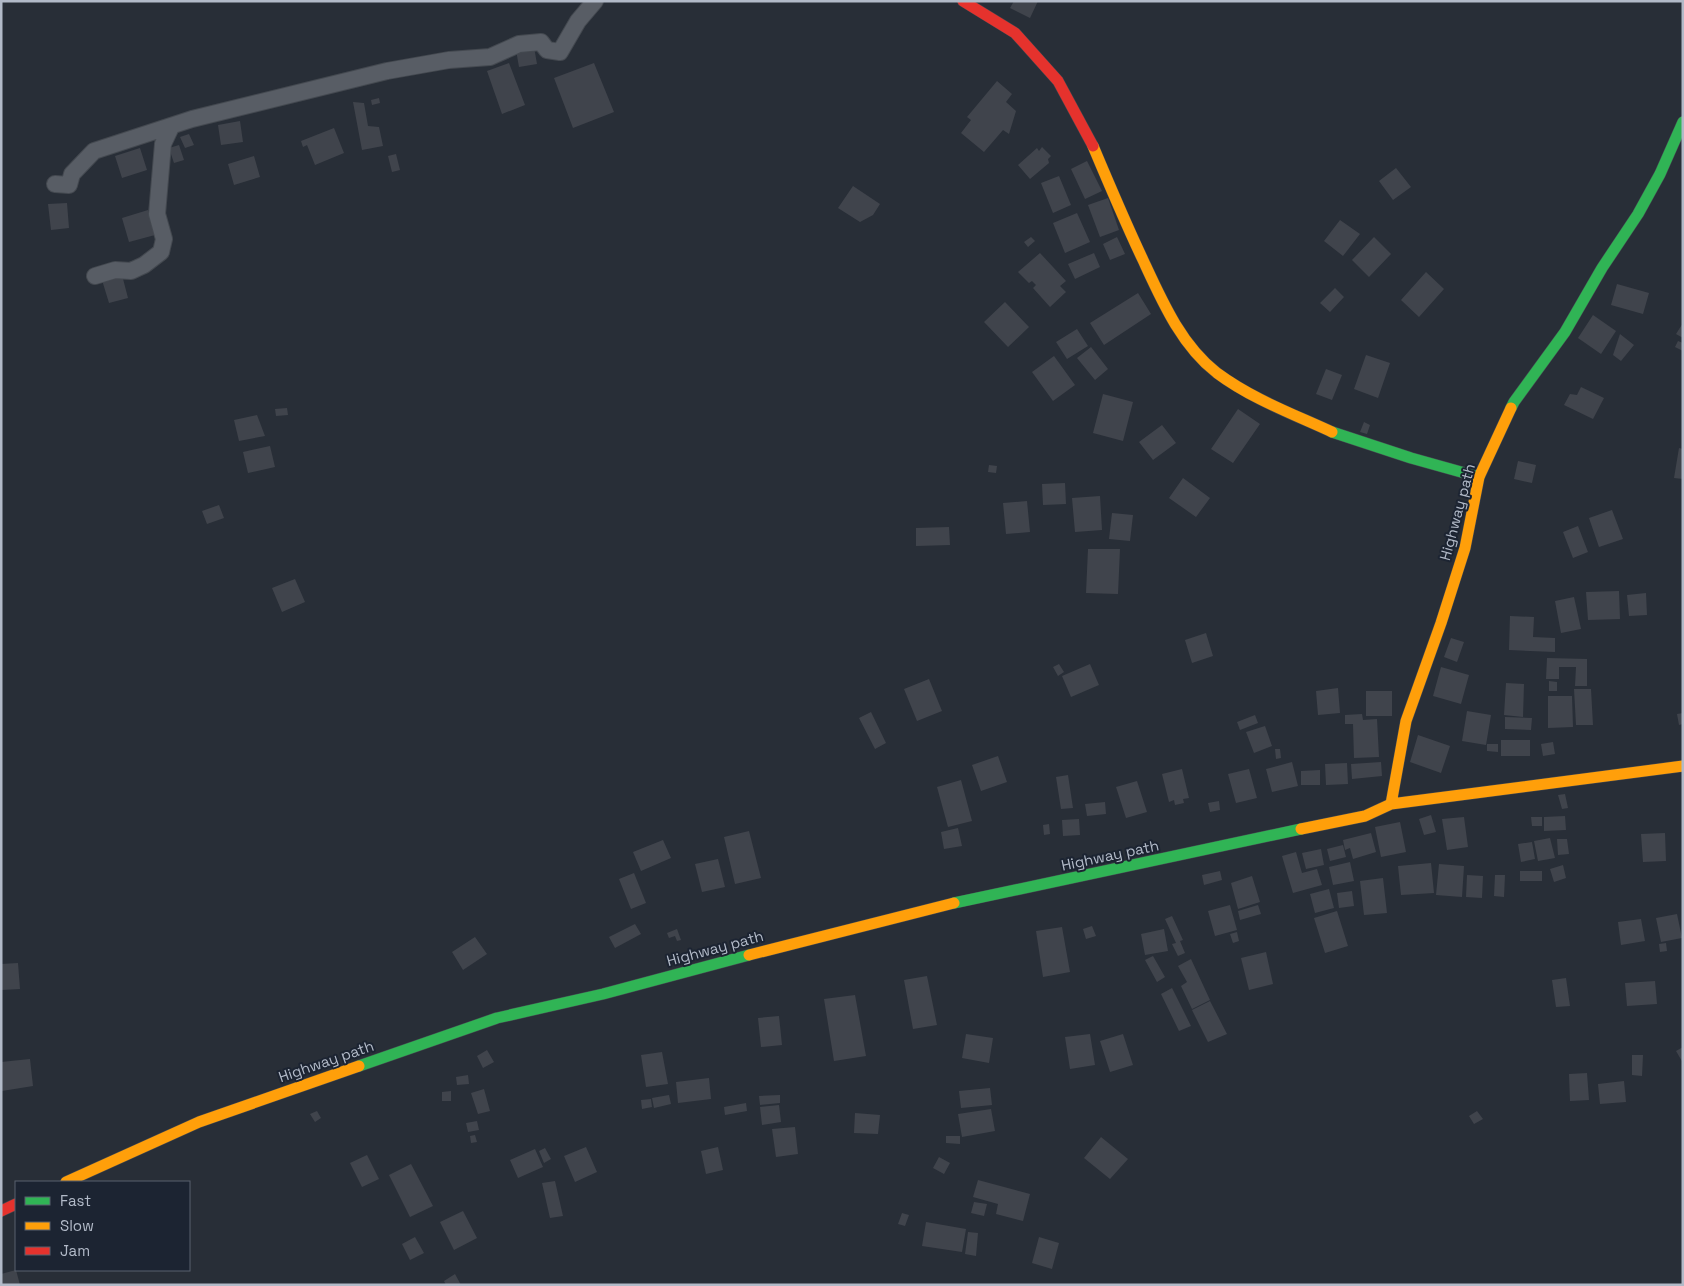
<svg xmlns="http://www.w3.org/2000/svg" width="1684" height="1286" font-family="'Space Grotesk',sans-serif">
<rect width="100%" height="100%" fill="#282e37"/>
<path fill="#40444c" d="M1014 1H1038L1030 18 1010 8Z
M534 47 537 64 519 67 516 50Z
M509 63 525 105 502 114 487 71Z
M594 63 614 112 573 128 554 78Z
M997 81 1012 94 1006 102 1016 111 1009 134 1003 130 984 152 961 133 971 120 967 117Z
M379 98 380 103 372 105 371 100Z
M353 102 364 103 368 126 379 127 383 146 362 150Z
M240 121 243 142 221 145 218 125Z
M334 128 344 153 315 165 307 145 303 147 301 141Z
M189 134 194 145 185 148 180 137Z
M179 145 184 160 174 163 169 148Z
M1042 147 1051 156 1048 159 1049 163 1030 179 1018 165 1037 148 1039 151Z
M140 148 147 170 122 178 115 156Z
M396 154 400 170 392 172 388 156Z
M254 156 260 177 234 185 228 164Z
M1087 161 1102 191 1085 199 1071 169Z
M1396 168 1411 187 1393 200 1379 181Z
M1059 176 1071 205 1053 213 1041 183Z
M853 186 880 204 873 215 860 222 838 208Z
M1108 198 1119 230 1100 237 1088 205Z
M67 203 69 228 51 230 48 204Z
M148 210 155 235 129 242 122 218Z
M1077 213 1090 242 1065 253 1053 223Z
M1340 220 1360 234 1343 256 1324 241Z
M1031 237 1035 241 1028 247 1024 242Z
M1117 237 1125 254 1110 260 1103 244Z
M1374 237 1391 254 1369 277 1352 260Z
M1040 253 1066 281 1060 286 1066 292 1050 307 1033 288 1036 285 1032 281 1029 283 1018 272Z
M1094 253 1100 267 1075 279 1068 264Z
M1426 272 1444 289 1419 317 1401 300Z
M122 275 128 298 109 303 102 280Z
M1617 284 1649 293 1643 314 1611 305Z
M1335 288 1344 297 1330 312 1320 303Z
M1138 293 1151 314 1104 345 1090 323Z
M1005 302 1029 327 1008 347 984 322Z
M1593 315 1616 331 1601 354 1578 338Z
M1683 323V338L1676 334Z
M1077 329 1088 346 1067 359 1056 342Z
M1620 334 1634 345 1621 361 1613 355Z
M1678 341 1683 343V351L1675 347Z
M1091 347 1108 369 1095 380 1077 358Z
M1366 355 1390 363 1378 398 1354 389Z
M1054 356 1075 385 1053 401 1032 372Z
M1326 369 1342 375 1332 400 1316 394Z
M1581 387 1604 398 1593 419 1564 405 1570 394 1577 395Z
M1103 394 1133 402 1123 441 1093 433Z
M287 408 288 415 276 416 275 409Z
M1238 409 1260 424 1233 463 1211 449Z
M257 415 265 436 239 441 234 420Z
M1364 422 1370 425 1367 434 1360 432Z
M1162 425 1176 443 1153 460 1139 442Z
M270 446 275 467 248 473 243 452Z
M1679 448 1683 449V479L1674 478Z
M1518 461 1536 465 1532 483 1514 479Z
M989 465 997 466 996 473 988 472Z
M1183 478 1210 498 1196 517 1169 498Z
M1065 483 1066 504 1043 505 1042 484Z
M1100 496 1102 530 1075 532 1072 498Z
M1027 501 1030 532 1006 534 1003 503Z
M219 505 224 518 207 524 202 511Z
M1612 510 1623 539 1599 547 1589 518Z
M1112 513 1133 515 1130 541 1109 539Z
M1578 526 1588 552 1573 558 1563 532Z
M949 527 950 545 916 546V528Z
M1088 549H1120L1118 594 1086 593Z
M295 579 305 602 282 612 272 588Z
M1619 591 1620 619 1588 620 1586 592Z
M1646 593 1647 615 1629 616 1627 595Z
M1574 597 1581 629 1561 633 1555 601Z
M1510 616 1534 617 1533 637 1555 638V652L1509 650Z
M1206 633 1213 656 1192 663 1185 640Z
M1451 638 1464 642 1457 662 1444 657Z
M1547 658 1587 659V686H1575L1576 667H1559V679H1546Z
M1059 664 1064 672 1058 676 1053 667Z
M1090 664 1099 685 1071 697 1062 676Z
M1441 667 1469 675 1461 704 1433 696Z
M929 679 942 711 917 721 904 689Z
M1549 681 1557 682V691H1549Z
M1506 683 1524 684 1523 717 1504 715Z
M1338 688 1340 713 1318 715 1316 691Z
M1574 689H1591L1593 725H1576Z
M1366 691H1392V716H1366Z
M1548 696H1572L1573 727 1548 728Z
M1467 711 1491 715 1486 745 1462 741Z
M871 712 886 743 875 749 859 718Z
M1683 713V724L1679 725 1677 714Z
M1362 714 1363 720 1377 719 1379 757 1354 758 1353 724H1345V715Z
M1255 715 1258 723 1240 730 1237 722Z
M1505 717 1532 718 1531 730 1505 729Z
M1265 726 1272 746 1254 753 1246 732Z
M1418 735 1450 746 1441 773 1410 762Z
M1501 740H1530V756H1501Z
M1553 742 1555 754 1543 756 1541 744Z
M1487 744H1498V752L1487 751Z
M1275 749H1280L1281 758 1276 759Z
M998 756 1007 782 981 791 972 765Z
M1292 762 1298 786 1272 792 1266 769Z
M1381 762 1382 776 1352 779 1351 764Z
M1347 763 1348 784 1326 785 1325 764Z
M1182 769 1189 798 1183 799 1184 803 1175 805 1174 800 1169 802 1162 774Z
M1249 769 1257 798 1236 803 1228 774Z
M1320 770V785H1301V771Z
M1068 775 1073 808 1061 809 1056 777Z
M961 780 972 821 948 827 937 787Z
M1137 781 1147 812 1126 818 1116 787Z
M1565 794 1568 808 1562 809 1558 795Z
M1219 801 1220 810 1210 812 1208 803Z
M1105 802 1106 814 1087 816 1085 804Z
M1431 815 1436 832 1424 835 1419 819Z
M1565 816 1566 830 1544 831V817Z
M1464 817 1468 847 1447 850 1442 819Z
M1531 817H1542V826H1532Z
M1079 819 1080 835 1063 836 1062 820Z
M1400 822 1406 852 1381 857 1375 827Z
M1049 824 1050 834 1044 835 1043 825Z
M958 828 962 846 944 849 941 832Z
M749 831 761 878 735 884 724 837Z
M1371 833 1376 852 1353 859 1350 848 1345 850 1343 840Z
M1665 833 1666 861 1643 862 1641 834Z
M1550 838 1555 858 1538 861 1534 841Z
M1557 839H1567L1569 854 1558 855Z
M663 840 671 858 641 871 633 852Z
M1532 842 1535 859 1521 862 1518 844Z
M1343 845 1346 857 1330 861 1327 849Z
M1321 849 1324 865 1306 869 1302 853Z
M1296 852 1302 873 1317 869 1322 885 1293 893 1282 856Z
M718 859 725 887 702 892 695 864Z
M1350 862 1354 881 1333 885 1329 867Z
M1431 863 1434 893 1401 895 1398 866Z
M1439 864 1464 866 1462 897 1436 895Z
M1563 865 1566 878 1554 882 1550 869Z
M1220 871 1222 880 1204 885 1202 875Z
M1520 871H1542V881H1520Z
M634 873 646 903 631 909 619 879Z
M1467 875 1483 876 1482 898 1466 897Z
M1495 875H1505L1504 897 1494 896Z
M1252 876 1260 902 1238 909 1231 883Z
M1383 878 1387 913 1364 915 1360 881Z
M1329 889 1334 908 1315 913 1310 894Z
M1352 891 1354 906 1339 908 1337 893Z
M1230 905 1237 930 1215 936 1208 911Z
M1258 905 1261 914 1240 920 1238 911Z
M1337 911 1348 946 1325 953 1314 918Z
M1677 914 1682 938 1661 942 1656 918Z
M1172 916 1183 940 1180 941 1185 953 1178 956 1172 944 1176 943 1165 919Z
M1641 919 1645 941 1621 945 1618 922Z
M635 924 641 934 615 948 609 937Z
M1092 926 1096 936 1086 939 1083 929Z
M1062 927 1070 972 1043 977 1036 931Z
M677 929 681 940 677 941 675 936 669 938 667 933Z
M1164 929 1168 951 1145 955 1141 934Z
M1237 932 1239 941 1233 943 1230 934Z
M475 937 487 954 463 970 452 952Z
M1666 943 1667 951 1660 952 1659 944Z
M1266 952 1273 984 1249 990 1241 958Z
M1153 956 1165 977 1157 982 1145 960Z
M1191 959 1210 1000 1192 1009 1181 986 1187 982 1178 966Z
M18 963 20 989 1 990V964Z
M927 976 937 1025 913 1029 904 980Z
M1566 978 1570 1006 1556 1007 1552 980Z
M1655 981 1657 1004 1627 1006 1625 983Z
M1172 988 1191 1026 1179 1031 1161 994Z
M855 995 866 1056 834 1061 824 999Z
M1210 1001 1227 1034 1208 1042 1192 1010Z
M779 1016 782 1045 761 1047 758 1018Z
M966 1034 993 1038 989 1063 962 1058Z
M1090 1034 1095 1065 1070 1069 1065 1037Z
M1123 1034 1133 1065 1110 1072 1100 1041Z
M1683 1047V1063L1676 1051Z
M487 1050 494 1062 483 1068 477 1056Z
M662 1052 668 1084 646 1087 641 1055Z
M1632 1055H1643L1642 1076 1632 1075Z
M30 1059 33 1086 2 1091 1 1062Z
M1587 1073 1589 1100 1570 1101 1569 1074Z
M468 1075 469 1084 457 1085 456 1077Z
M709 1078 711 1099 678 1103 676 1082Z
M1624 1081 1626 1102 1600 1104 1598 1084Z
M990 1088 992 1105 961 1108 959 1091Z
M484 1089 490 1111 478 1114 471 1093Z
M451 1091V1101H442V1092Z
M669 1095 671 1104 654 1108 652 1098Z
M780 1095V1103L760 1105 759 1096Z
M651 1099 652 1107 642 1109 641 1100Z
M746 1103 747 1111 725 1115 724 1107Z
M779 1105 781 1122 762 1125 760 1107Z
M991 1109 995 1131 962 1137 958 1114Z
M317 1111 321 1118 315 1122 310 1114Z
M1477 1111 1483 1119 1474 1124 1469 1116Z
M855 1113 880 1115 878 1134 854 1133Z
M477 1121 479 1130 468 1132 466 1123Z
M795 1127 798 1154 776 1157 772 1129Z
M475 1135 477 1142 471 1143 470 1136Z
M946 1136H960V1144L946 1143Z
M1101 1137 1128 1159 1110 1179 1084 1158Z
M586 1147 597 1172 575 1182 564 1156Z
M718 1147 723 1170 706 1174 701 1151Z
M545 1148 551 1159 544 1163 539 1151Z
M535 1149 543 1167 518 1178 510 1160Z
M367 1155 379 1179 362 1187 350 1163Z
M939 1157 950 1163 944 1174 933 1168Z
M411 1164 433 1206 410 1217 389 1175Z
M978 1180 1030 1194 1023 1221 996 1214 998 1204 973 1197Z
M555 1181 563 1216 550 1218 542 1183Z
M974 1202 987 1204 984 1216 971 1213Z
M463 1211 477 1238 454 1250 440 1222Z
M902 1213 909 1215 905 1226 898 1224Z
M926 1222 966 1229 962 1252 922 1246Z
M968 1232 978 1233 976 1256 965 1254Z
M415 1237 424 1253 410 1260 402 1244Z
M1039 1237 1059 1243 1052 1269 1032 1263Z
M16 1270 20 1285H1V1274Z
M455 1274 461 1285H446L444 1281Z"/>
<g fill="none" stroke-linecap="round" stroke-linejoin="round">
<defs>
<path id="street" d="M55 184 69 185 72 174 94 151 192 119 387 71 449 60 490 57 519 44 541 42 547 50 560 52 578 21 595 1
M95 276 115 270 131 271 144 265 161 252 164 239 157 214 163 144 171 127"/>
<path id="fast" d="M1511 408 1514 402 1565 332 1602 268 1638 214 1660 174 1683 122
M1332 432 1411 458 1479 477
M954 903 1301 829
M359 1066 497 1018 603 994 749 955"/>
<path id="slow" d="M1093 146C1109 184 1125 222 1143 260 1162 301 1181 345 1217 373 1252 399 1293 414 1332 432
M1391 804 1406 721 1441 623 1465 548 1479 477 1511 408
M1301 829 1365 816 1391 804 1683 766
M749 955 954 903
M66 1182 199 1122 359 1066"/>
<path id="jam" d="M963 1 1015 33 1058 81 1093 146
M1 1211 16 1204"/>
</defs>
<use href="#street" stroke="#444950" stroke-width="18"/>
<use href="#fast" stroke="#444950" stroke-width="12"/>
<use href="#slow" stroke="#444950" stroke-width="12"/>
<use href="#jam" stroke="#444950" stroke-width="12"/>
<use href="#street" stroke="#585d65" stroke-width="16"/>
<use href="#fast" stroke="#30b455" stroke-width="11"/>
<use href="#slow" stroke="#ff9f0a" stroke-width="11"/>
<use href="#jam" stroke="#e5322d" stroke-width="11"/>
</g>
<g text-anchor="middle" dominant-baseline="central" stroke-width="4" stroke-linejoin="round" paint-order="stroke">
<g font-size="15" fill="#b2bac8" stroke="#1c2432">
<text transform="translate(1457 512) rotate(-75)">Highway path</text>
<text transform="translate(1110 855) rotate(-12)">Highway path</text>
<text transform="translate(715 948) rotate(-15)">Highway path</text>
<text transform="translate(326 1061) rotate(-19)">Highway path</text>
</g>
</g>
<rect width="1684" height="1286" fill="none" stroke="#b2bac8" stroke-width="5"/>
<rect x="15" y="1181" width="175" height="90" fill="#1c2432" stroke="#58606e"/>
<rect x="25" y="1197" width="25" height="8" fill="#30b455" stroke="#58606e"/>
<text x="60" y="1206" font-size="15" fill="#b2bac8">Fast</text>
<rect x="25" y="1222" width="25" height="8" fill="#ff9f0a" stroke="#58606e"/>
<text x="60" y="1231" font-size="15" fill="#b2bac8">Slow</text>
<rect x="25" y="1247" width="25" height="8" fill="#e5322d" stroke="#58606e"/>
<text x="60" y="1256" font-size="15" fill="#b2bac8">Jam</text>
</svg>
